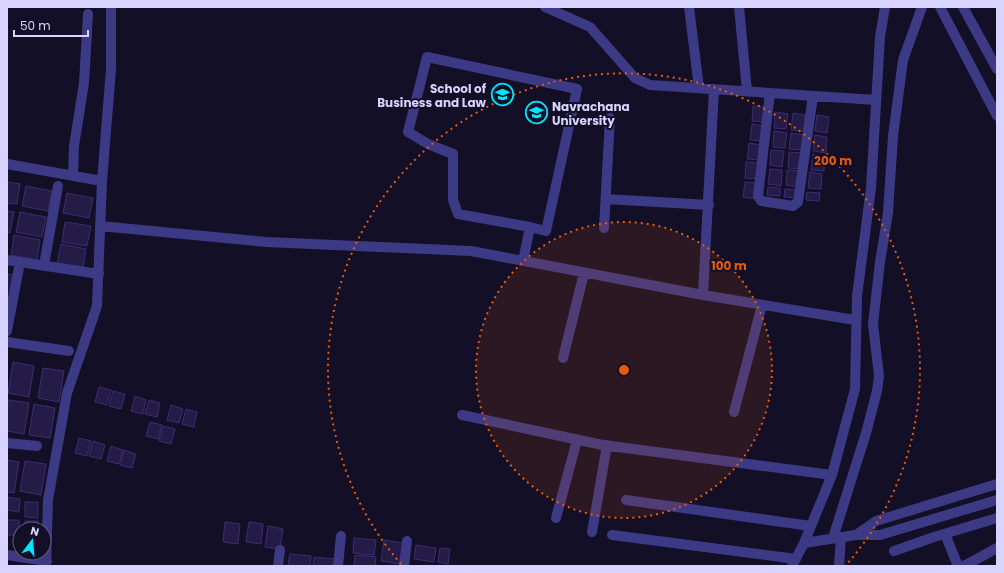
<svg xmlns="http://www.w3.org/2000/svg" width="1004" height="573" font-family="Poppins,sans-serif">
<rect width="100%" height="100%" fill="#130f26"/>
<path fill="#241b47" stroke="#3b2d73" d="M753 106 766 107 764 122 752 121Z
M775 112 788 114 786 129 774 128Z
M793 113 805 115 804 131 791 130Z
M817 115 829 117 827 133 815 131Z
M752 124 764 126 763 141 750 140Z
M774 131 787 133 785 148 773 147Z
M791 133 803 135 802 150 789 149Z
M815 135 827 137 826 153 813 151Z
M749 143 761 145 760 160 747 159Z
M771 150 784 151 782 167 770 165Z
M789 152 802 153 800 169 788 168Z
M813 154 825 156 824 171 811 170Z
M746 162 759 163 757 179 745 178Z
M770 169 782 170 781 186 768 184Z
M787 170 800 171 798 187 786 185Z
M810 172 822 174 821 189 808 188Z
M7 182 20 184 17 204 7 203Z
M745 182 757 183 756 199 743 197Z
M26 186 52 191 48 211 22 206Z
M768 187 780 188V196L767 195Z
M785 189 797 190V198L784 197Z
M807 192 820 193 819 201 806 200Z
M67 193 93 198 89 218 63 213Z
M7 211 14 212 10 233 7 232Z
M20 212 46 217 42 237 16 232Z
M65 222 91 226 87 246 62 242Z
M14 235 40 240 37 260 11 255Z
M61 244 86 249 83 269 57 264Z
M7 274 19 276 14 304 7 302Z
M13 362 34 366 29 397 8 393Z
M43 368 64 371 59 402 38 398Z
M99 387 111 390 107 405 95 402Z
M113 391 125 394 121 409 109 406Z
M135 396 146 400 143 414 131 411Z
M8 400 29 403 24 434 7 431Z
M149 400 160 403 157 417 145 414Z
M34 404 55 408 50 438 29 435Z
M171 405 183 409 179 423 167 420Z
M186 409 197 412 194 427 182 424Z
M150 422 162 425 158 439 146 436Z
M163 426 175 429 171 444 159 441Z
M79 438 91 441 87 456 75 453Z
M93 441 105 445 101 459 89 456Z
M111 446 123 450 119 464 107 461Z
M124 450 136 454 132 468 120 465Z
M7 460 19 462 14 493 7 492Z
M25 461 46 464 41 495 20 491Z
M7 497 20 499 19 512 7 510Z
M25 502H38V518L25 517Z
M7 520H19V535H7Z
M25 521H38V529H24Z
M225 522 240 524 238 544 223 542Z
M249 522 263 524 261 544 246 542Z
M268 526 283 529 280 549 265 547Z
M354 538 376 540 374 555 353 553Z
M384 540 403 543 400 564 381 561Z
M416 545 436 548 434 562 414 559Z
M440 548 450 549 448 564 438 562Z
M290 554 311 556 310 566H288Z
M355 555 376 557 375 566H354Z
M314 557 335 559 334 566H313Z"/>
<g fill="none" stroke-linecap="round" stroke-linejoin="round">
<path stroke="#3d3a85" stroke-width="10" d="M545 7 590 27 635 78 650 85 876 100
M689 7 699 88
M739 7 747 91
M940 7 997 116
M963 7 997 69
M770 93 758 196 761 201 793 206 798 202 813 96
M7 164 102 181
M73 175 74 146 84 83 88 14
M606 199 709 205
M100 226 266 242 471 251 703 295 855 320
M604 228 610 118
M7 260 99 274
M523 261 530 227 458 214 453 200V154L428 144 408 132 427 57 577 89 546 231 530 227
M44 265 58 186
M703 295 714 89
M7 331 20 262
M7 342 69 351
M563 358 584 273
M734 412 762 305
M462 415 603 445 832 475
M7 443 37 446
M626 500 811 526
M556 518 577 440
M592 532 607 445
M945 534 958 566
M612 535 796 559
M856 535 876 521 997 484
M833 538 866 433 877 391 879 376 873 324 880 262 888 213 893 136 903 60 922 7
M804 543 856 535H880L997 500
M894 551 934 537 997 518
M7 555 47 561
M46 566 48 500 67 393 97 306 102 181 111 69V7
M278 566 280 550
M338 566 341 536
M404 566 407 541
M792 566 804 543 832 475 855 389 857 296 871 188 880 37 885 7
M839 566 841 537
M964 566 997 548"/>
</g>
<circle cx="624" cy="370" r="148" fill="#e8590c" fill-opacity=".12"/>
<g fill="none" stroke="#e8590c" stroke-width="2" stroke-dasharray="2 4">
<circle cx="624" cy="370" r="148"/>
<path d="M401 564A296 296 0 1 1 847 564"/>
</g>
<defs>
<symbol id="university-ring" viewBox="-11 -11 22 22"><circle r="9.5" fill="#130f26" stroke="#00e5ff" stroke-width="1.5"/><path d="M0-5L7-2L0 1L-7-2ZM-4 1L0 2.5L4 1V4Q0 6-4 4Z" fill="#00e5ff"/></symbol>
</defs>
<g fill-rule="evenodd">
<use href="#university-ring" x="490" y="82" width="25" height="25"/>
<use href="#university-ring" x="524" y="100" width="25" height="25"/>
</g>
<g text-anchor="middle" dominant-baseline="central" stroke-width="4" stroke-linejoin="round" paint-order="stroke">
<g font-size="12" font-weight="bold" fill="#d9d4ff" stroke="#130f26" text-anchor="end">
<text x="486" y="88">School of<tspan x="486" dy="14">Business and Law</tspan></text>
<text x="552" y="106" text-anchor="start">Navrachana<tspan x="552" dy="14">University</tspan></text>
</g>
</g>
<circle cx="624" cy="370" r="6" fill="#e8590c" stroke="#130f26" stroke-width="2"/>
<g font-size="12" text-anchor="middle" font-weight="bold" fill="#e8590c" stroke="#130f26" stroke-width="4" stroke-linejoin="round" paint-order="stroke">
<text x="833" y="165">200 m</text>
<text x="729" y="270">100 m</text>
</g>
<rect width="1004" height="573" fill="none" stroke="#d9d4ff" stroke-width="16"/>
<g transform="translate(32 541) rotate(16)"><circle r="19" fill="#130f26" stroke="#625e7d"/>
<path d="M0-3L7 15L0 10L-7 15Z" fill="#00e5ff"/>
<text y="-6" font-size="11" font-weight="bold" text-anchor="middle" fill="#d9d4ff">N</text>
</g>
<path d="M14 30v6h74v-6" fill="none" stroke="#d9d4ff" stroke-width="2"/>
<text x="20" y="30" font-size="12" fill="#d9d4ff" stroke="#130f26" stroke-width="3" paint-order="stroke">50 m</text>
</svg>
